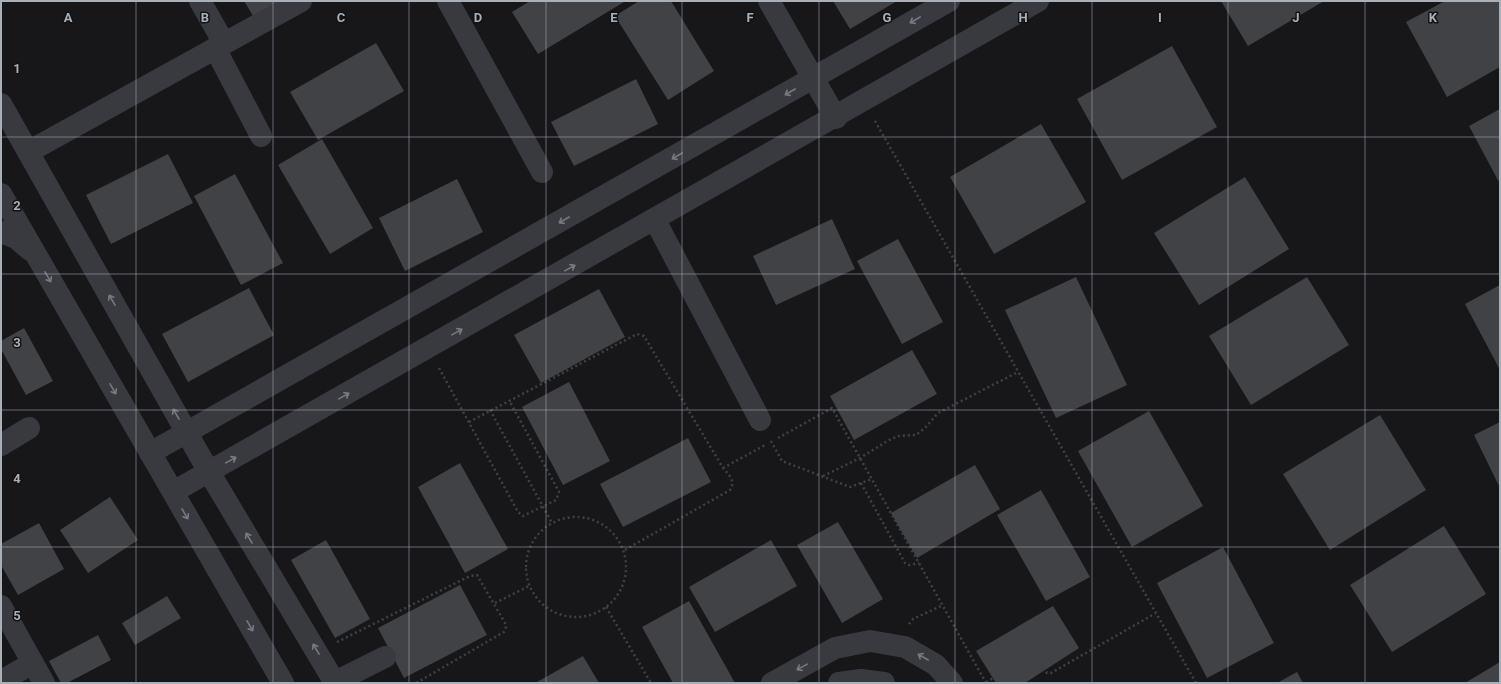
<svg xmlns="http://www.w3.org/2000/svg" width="1501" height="684" font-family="Roboto,sans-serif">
<rect width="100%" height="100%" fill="#171719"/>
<path fill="#414246" d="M244 1H293L258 24Z
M530 1H623L624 2 538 54 512 12Z
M639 1H671L714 71 668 100 615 16Z
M833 1H897L850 29Z
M1221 1H1324L1248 46Z
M1445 1H1500V67L1447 97 1406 22Z
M376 43 404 91 318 140 290 92Z
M1172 46 1217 127 1122 180 1077 99Z
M636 79 658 124 574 166 551 122Z
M1500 109V184L1469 126Z
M1041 124 1086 202 994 254 950 177Z
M322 139 373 228 330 254 278 165Z
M168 154 193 203 111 244 86 195Z
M235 174 283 263 241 285 194 196Z
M1245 177 1289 249 1199 305 1154 233Z
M457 179 483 232 405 271 379 218Z
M832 219 855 269 776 305 753 256Z
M898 239 943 322 902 344 857 261Z
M1076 277 1127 385 1056 418 1005 310Z
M1307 277 1349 345 1251 405 1209 336Z
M1500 285V370L1465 304Z
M249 288 274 335 188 382 162 334Z
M599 289 625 337 541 383 514 335Z
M24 328 53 381 26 395 1 349V341Z
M912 350 937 394 854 440 830 396Z
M569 382 610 461 563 485 522 407Z
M1149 411 1203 506 1132 547 1078 451Z
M1380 415 1426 490 1330 550 1283 474Z
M1500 422V488L1474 435Z
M688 438 711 482 623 527 600 484Z
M460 463 508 549 465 573 418 487Z
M975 465 1000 509 917 558 891 513Z
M1041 490 1090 577 1046 601 997 515Z
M110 497 138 540 88 573 60 530Z
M838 522 883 599 842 623 797 545Z
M39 523 64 569 18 595 1 565V544Z
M1444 526 1486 594 1392 652 1350 585Z
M326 540 370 619 335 638 291 560Z
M771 540 797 586 715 632 689 587Z
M1223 547 1274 643 1207 678 1157 583Z
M460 585 487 635 404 678 378 628Z
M167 596 181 618 135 645 122 623Z
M689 601 735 683H673L642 627Z
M1053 606 1079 648 1025 683H996L976 651Z
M98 635 111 660 67 683H61L49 661Z
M583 656 599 683H538L537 682Z
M1500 662V683H1465Z
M1297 672 1303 683H1277Z"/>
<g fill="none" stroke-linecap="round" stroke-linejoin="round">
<path stroke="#3e4146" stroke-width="2.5" stroke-dasharray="2 3" stroke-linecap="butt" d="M875 121 1196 683
M439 368 518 512 523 516 556 500 559 492 509 400
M490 410 552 523
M469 422 637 334 644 336 723 468C729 475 736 481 730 490L623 551
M778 438 832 408 986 683
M771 441 782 461 850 487 872 479
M723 468 765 445
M823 476 860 458 889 440 898 436 916 435 925 428 938 413 1018 372
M861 483 905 563 909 565 919 563
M526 567a50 50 0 1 1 100 0a50 50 0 1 1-100 0Z
M495 603 529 586
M606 607 651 683
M909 624 913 619 943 605
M337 642 470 576 477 575 505 623 506 627 504 632 416 683
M986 682 1034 656 1037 657 1047 673H1051L1156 613"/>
<path stroke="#383a3f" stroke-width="22" d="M200 1 224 43
M448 1 542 172
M769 1 836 118
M215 48 261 136
M1 104 209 472 335 683
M28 152 301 1
M1 194 283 683
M655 220 760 420
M1 232 16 238 30 250
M1 445 29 428
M150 453 949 1
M173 492 1038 1
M1 606 44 683
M1 681 33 663
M335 682 385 657
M772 683 835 648 870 641 905 647 936 665 952 683
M839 683 861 680 884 683"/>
</g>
<defs><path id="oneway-shaft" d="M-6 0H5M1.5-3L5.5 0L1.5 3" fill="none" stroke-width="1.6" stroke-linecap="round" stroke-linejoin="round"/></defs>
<g stroke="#767b83">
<use href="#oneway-shaft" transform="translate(915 20) rotate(150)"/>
<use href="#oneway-shaft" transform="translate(790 92) rotate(150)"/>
<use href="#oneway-shaft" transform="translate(677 156) rotate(150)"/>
<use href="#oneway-shaft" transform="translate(564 220) rotate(150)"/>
<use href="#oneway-shaft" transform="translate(570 268) rotate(-29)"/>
<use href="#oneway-shaft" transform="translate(48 277) rotate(60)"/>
<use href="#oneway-shaft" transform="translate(112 300) rotate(-120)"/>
<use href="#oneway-shaft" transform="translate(457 332) rotate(-29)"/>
<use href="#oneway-shaft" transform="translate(113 389) rotate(60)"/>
<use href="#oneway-shaft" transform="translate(344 396) rotate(-29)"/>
<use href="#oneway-shaft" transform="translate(176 414) rotate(-120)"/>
<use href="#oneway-shaft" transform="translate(231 460) rotate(-29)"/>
<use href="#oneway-shaft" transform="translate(185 514) rotate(60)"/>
<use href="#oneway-shaft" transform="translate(249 538) rotate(-121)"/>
<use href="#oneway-shaft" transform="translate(250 626) rotate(60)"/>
<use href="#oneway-shaft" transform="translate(316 649) rotate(-121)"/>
<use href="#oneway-shaft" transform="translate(923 657) rotate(-150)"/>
<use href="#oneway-shaft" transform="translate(802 667) rotate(151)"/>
</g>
<path fill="none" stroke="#a8b0ba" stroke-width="1" stroke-opacity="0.55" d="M136 1V683M273 1V683M409 1V683M546 1V683M682 1V683M819 1V683M955 1V683M1092 1V683M1228 1V683M1365 1V683M1 137H1500M1 274H1500M1 410H1500M1 547H1500"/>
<g font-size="13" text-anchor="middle" font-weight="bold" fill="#a8b0ba" stroke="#121214" stroke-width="3" stroke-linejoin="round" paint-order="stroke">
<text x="68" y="22">A</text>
<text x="205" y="22">B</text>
<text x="341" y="22">C</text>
<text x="478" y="22">D</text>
<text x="614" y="22">E</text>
<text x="750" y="22">F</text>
<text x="887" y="22">G</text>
<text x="1023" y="22">H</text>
<text x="1160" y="22">I</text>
<text x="1296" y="22">J</text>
<text x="1433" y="22">K</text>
<text x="17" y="73">1</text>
<text x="17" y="210">2</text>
<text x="17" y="347">3</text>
<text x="17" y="483">4</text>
<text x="17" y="620">5</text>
</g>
<rect width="1501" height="684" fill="none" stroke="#a8b0ba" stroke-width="4"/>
</svg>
